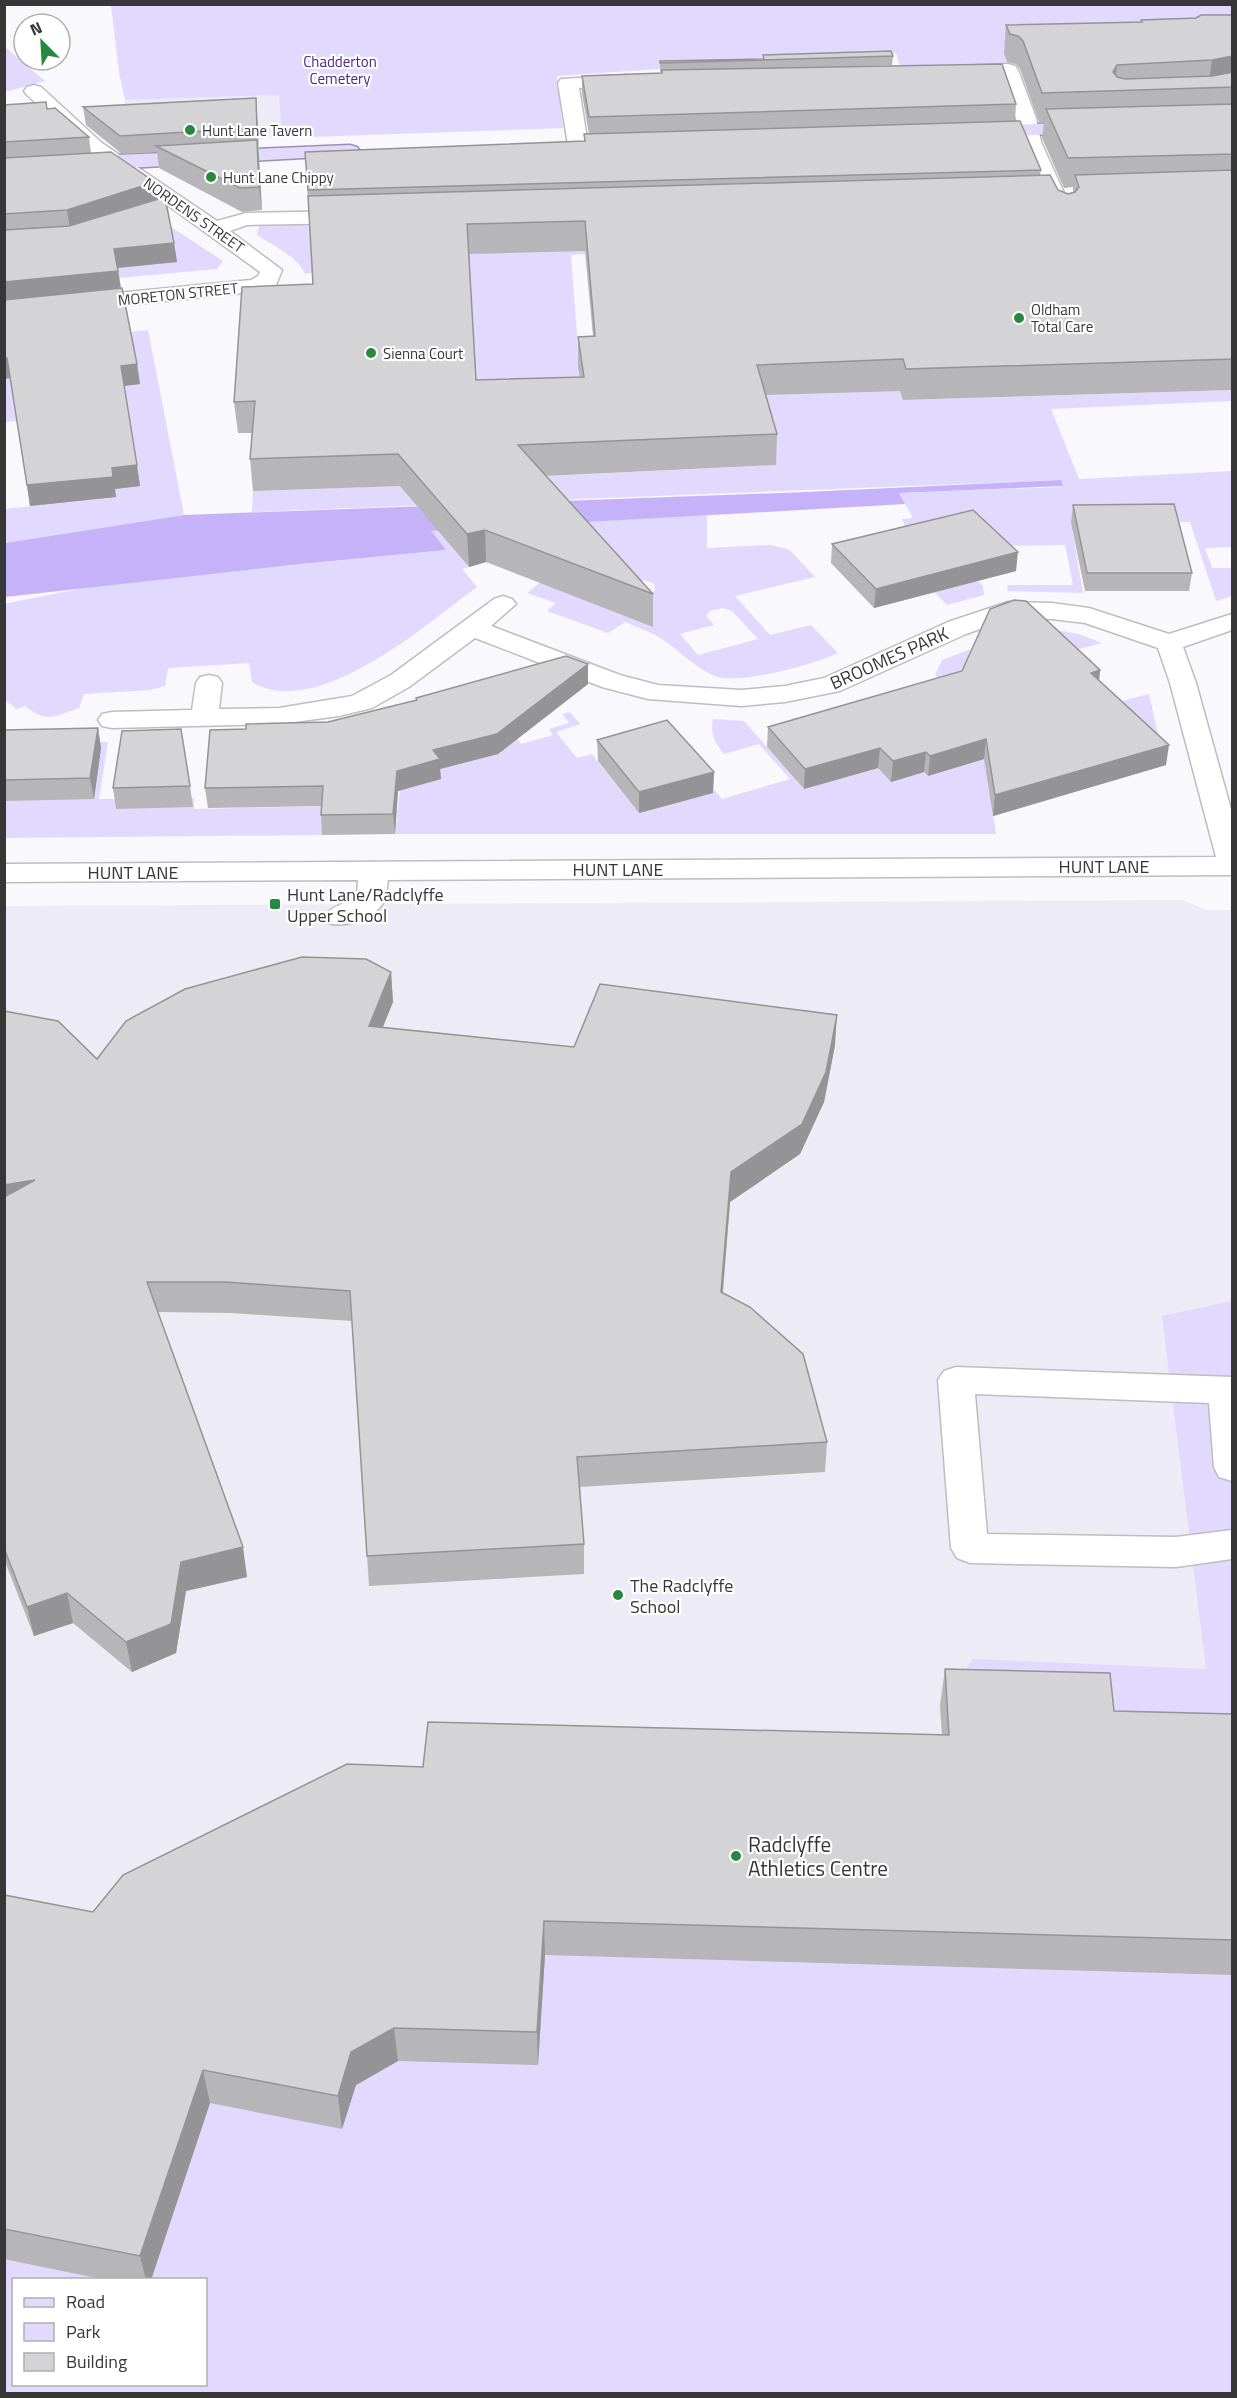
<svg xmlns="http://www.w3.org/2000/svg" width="1237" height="2398" font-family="'Titillium Web',sans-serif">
<rect width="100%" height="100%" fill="#f9f8fc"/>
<path fill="#edebf5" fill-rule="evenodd" d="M279 95 282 138 117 146 125 100Z
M1183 900 1206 910H1232V2393H5L4 906ZM14 2280H206V2384H14Z"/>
<path fill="#e2d9fe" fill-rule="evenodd" d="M1232 4V46L1027 65 901 69 896 53 557 76 563 128 282 138 279 95 125 100 119 73 111 5Z
M5 47 45 81 5 92Z
M586 216 305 274C297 256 274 246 257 235L259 226Z
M156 217 223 261 217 269 86 281Z
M585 247V254L571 255 581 389 892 366 904 400 1232 390V401L1051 409 1079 479 1232 471V547L1205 548 1212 568H1232V596L1216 601 1190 522 1071 523 1083 593 1008 591 1007 585H1073L1065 545 943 547 983 586 984 595 947 605 877 533 907 531 902 519 913 518 899 493 1062 487 1060 480 252 512 253 491 533 481 532 477 775 465 476 421 449 253Z
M148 330 184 515 5 543V509L116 497 114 489 140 485 33 420 5 422V379L130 332Z
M707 515V548L772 545 790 550 815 577 735 596 770 635 811 625 838 653C815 664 734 687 712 675 691 665 675 646 655 635 646 630 634 626 625 622L608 633 547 611 556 603 527 593 551 574 452 547 469 567 462 569 477 587C426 624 318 721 252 682L249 663 168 668 165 686 150 690 84 694 79 708C55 716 47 724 25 706L17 709 5 700 4 604 98 585 446 550 430 531ZM644 580 654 584 655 590 623 616 634 581ZM722 608 732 611 758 639 698 655 680 634 714 625 706 616 710 611Z
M1049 629 1079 634 1102 643 1059 654 991 802 996 834H395L401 779 426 759 452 766 501 753 493 741 515 735 521 744 553 735 549 729 569 723 562 714 570 712 580 724 556 732 577 758 592 754 635 808 691 763 722 799 790 779 759 744 724 754C715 743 710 734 713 719L744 721 804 789 878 768 891 781 916 774 915 764 928 776 955 768 973 713 935 675 942 660 994 640Z
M1149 694 1160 744 1111 704Z
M108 742 99 799 194 798V809L325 806 322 835 5 838V800L60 743Z
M1232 1301V2393H5L4 1928 944 1770 940 1705 973 1659 1206 1669 1162 1316ZM14 2280H206V2384H14Z"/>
<path fill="#c6b2f9" d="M1061 480 1063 486 899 493 905 504 431 531 446 550 302 564 5 597V543L184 515 806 492Z"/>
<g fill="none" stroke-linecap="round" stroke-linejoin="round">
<defs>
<path id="minor" d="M1008 64 1015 66 1018 70 1036 118 1041 142 1074 215 1071 219 1064 221 1057 219 1054 215 1021 142 1016 118 1001 76H954L951 72 954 68 961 66Z
M627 75 634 77 637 81 634 85 579 88 588 145 585 149H571L568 145 558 83 561 79Z
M34 85 41 87 102 143 217 221 246 213 354 211 361 213 364 217 361 221 354 223 247 225 230 231 282 270 276 285 264 291 4 318V304L251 280 258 276 260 272 126 175 88 151 27 95 24 91 27 87Z
M503 596 512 599 516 604 491 626 620 675 658 685 741 690 785 686 824 678 948 622 1008 602 1052 603 1089 608 1169 634 1232 614V630L1183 647 1196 683 1232 813V875L388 880C387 885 387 893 385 899 378 918 345 928 328 923L323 917C331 906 346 904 357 895L358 880 4 882V864L1216 857 1170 683 1158 648 1085 623 1052 619 1011 618 966 634 840 691 785 702 741 706 648 699 602 687 475 638 409 687 372 708 339 716 279 724 112 728 102 726 98 720 102 714 112 712 192 710 196 683 200 677 209 675 218 677 222 683 219 709 279 708 352 696 391 675 494 599Z
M956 1367 1232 1377V1481L1219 1477 1214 1467 1209 1403 975 1394 987 1534 1176 1537 1232 1530V1559L1176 1567 970 1563 957 1558 951 1548 938 1380 944 1371Z"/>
<path id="major" d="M1088 122 1095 124 1098 128 1095 132 980 138 973 136 970 132 973 128 980 126Z
M350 145 357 147 360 151 357 155 4 175V163L116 155Z"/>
</defs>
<use href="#minor" stroke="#bebdc0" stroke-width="3"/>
<use href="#major" stroke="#9a90b5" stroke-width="3"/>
<use href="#minor" fill="#fff" fill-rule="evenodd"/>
<use href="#major" fill="#e2d9fb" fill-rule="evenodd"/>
</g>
<path fill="#b6b5b8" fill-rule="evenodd" d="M1233 15V390L903 400 900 391 766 395 777 434 776 465 546 476 653 594V627L486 562 469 567 400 486 253 491 250 459 252 433H238L234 402 313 284 305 152 584 141V134H589L582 94V76L662 73V72H660V61L763 59V55L893 56 892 65 804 68 1016 104 1015 121 1041 170 1040 175 1058 190 1068 194 1073 192V187L1064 188 1042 138 1044 122H1039L1020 69 1016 64 1007 62 1004 53 1006 25 1141 22V20L1196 18ZM585 251 593 336 578 337V368L580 377 476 380 469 254Z
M256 98 262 210 242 212 159 168 157 152 122 154 86 125 83 107Z
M4 105 47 109 89 137 91 153 155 182 157 199 174 243 177 262 118 268 121 288 137 364 140 384 124 386 140 486 115 489 116 497 30 506 10 378 4 379Z
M1073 505 1192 573 1189 591H1085L1071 523Z
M832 544 1016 571 874 608 831 563Z
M588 664V684L498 754 440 769 441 779 398 791 395 834 322 835 321 815V806L208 808 205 788 246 729 328 722 416 700V698Z
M1100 670 1099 680 1166 765 993 816 984 759 928 776 924 772 891 782 878 768 804 789 767 747 768 727Z
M98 728 101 748 94 799 4 801V730Z
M597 740 714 772 713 793 639 813 598 761Z
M190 786 193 807 116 809 113 788Z
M391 972 393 1002 383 1027 574 1047 835 1045 824 1102 800 1154 730 1202 723 1293 827 1442 825 1472 580 1487 584 1544V1574L369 1586 367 1556 352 1321 231 1313 158 1312 247 1577 186 1591 176 1653 132 1672 73 1623 34 1636 4 1559V1011L97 1059Z
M945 1669 1114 1711 1233 1714V1975L545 1955 538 2065 398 2061 356 2085 342 2129 210 2103 151 2280H106L4 2259V1895L93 1912 423 1767 942 1735 940 1705Z"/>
<path fill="#949496" d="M1233 56V78L1208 88 1212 60Z
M1117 65 1114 91 1113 72Z
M256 98 257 116 259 146 257 128Z
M257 140 259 163 262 210 259 187Z
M155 182 157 201 70 229 67 210Z
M174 243 177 262 116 268 114 249Z
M118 271 121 290 4 302V282Z
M7 358 10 378 4 379V359Z
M137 364 140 384 123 386 121 366Z
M137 465 140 486 115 489 116 497 30 506 27 485 112 468Z
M485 530 486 562 469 567 467 534Z
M1018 552 1016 571 874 608 876 589Z
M588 664V684L498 754 440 769 441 779 398 791 395 834 393 814 397 771Z
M1100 670 1098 691 1091 673Z
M98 728 101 748 94 799 90 778Z
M986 739 984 759 928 776 930 756Z
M1169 745 1166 765 993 816 995 795Z
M880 748 878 768 804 789 805 769Z
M926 752 924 772 891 782 893 761Z
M714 772 713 793 639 813V792Z
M391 972 393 1002 371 1056 369 1026Z
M837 1015 835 1045 824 1102 800 1154 730 1202 720 1322 721 1292 731 1172Z
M35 1180 4 1216V1185Z
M243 1547 247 1577 186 1591 176 1653 132 1672 126 1642 181 1562Z
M67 1593 73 1623 34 1636 27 1607Z
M544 1921 545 1955 538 2065 537 2032Z
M394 2028 398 2061 356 2085 342 2129 338 2096 351 2052Z
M203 2070 210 2103 151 2280H146L140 2256Z"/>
<path fill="#d4d3d6" stroke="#949496" stroke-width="1.5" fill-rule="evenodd" d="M1201 15H1233V56L1212 60 1117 65 1113 72 1117 77 1125 79 1212 76 1233 72V87L1042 93 1023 41 1018 36 1010 34 1006 25 1142 22 1141 20 1196 18Z
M891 51 893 56 660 63V61L764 59 763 55Z
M1002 64 1016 104 589 117 582 76 662 73V70Z
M256 98 257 128 120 136 83 107Z
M46 102 47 109 55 108 89 137 4 142V105Z
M1233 104V154L1068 158 1046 109Z
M1020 121 1041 170 308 190 305 152 585 141 584 134Z
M257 140 259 187 240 188 156 146Z
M111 152 155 182 67 210 4 214V158Z
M1233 170V359L906 369 903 359 757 365 777 434 518 445 653 594 485 530 467 534 398 454 250 459 255 401 234 402 242 287 313 284 308 196 1050 175 1058 190 1068 194 1075 192 1079 187 1075 175ZM585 221 595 336 578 337 584 377 476 380 467 224Z
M165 197 174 243 114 249 118 271 4 282V230L69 226Z
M122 288 137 364 121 366 137 465 112 468 113 477 27 485 7 358 4 359V300Z
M1174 504 1192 573H1087L1073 505Z
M973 510 1018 552 876 589 832 544Z
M1014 600 1026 601 1100 670 1091 673 1169 745 995 795 986 739 930 756 926 752 893 761 880 748 805 769 768 727 962 671 990 609Z
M566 656 588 664 497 734 433 750 440 759 397 771 393 814 321 815 323 786 205 788 210 730 246 729V724L328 722 417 700 416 698Z
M667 720 714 772 639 792 597 740Z
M98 728 90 778 4 780V730Z
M181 729 190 786 113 788 122 731Z
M302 957 366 959 391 972 369 1026 574 1047 600 984 837 1015 826 1072 802 1124 731 1172 721 1292 750 1307 803 1354 827 1442 577 1457 584 1544 367 1556 350 1291 226 1282H147L243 1547 181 1562 171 1624 126 1642 67 1593 27 1607 4 1548V1197L35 1180 4 1185V1011L58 1021 97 1059 126 1021 185 989Z
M945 1669 1110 1673 1114 1711 1233 1714V1940L544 1921 537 2032 394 2028 351 2052 338 2096 203 2070 140 2256 4 2229V1895L93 1912 123 1875 347 1764 423 1767 428 1722 949 1735Z"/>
<g fill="#27893d" stroke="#fff" stroke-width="2">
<circle cx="190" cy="130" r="6"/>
<circle cx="211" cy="177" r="6"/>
<circle cx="1019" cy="318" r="6"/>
<circle cx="371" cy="353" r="6"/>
<rect x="269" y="898" width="12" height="12" rx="3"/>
<circle cx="618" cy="1595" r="6"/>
<circle cx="736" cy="1856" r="6"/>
</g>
<g text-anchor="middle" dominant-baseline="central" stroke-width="4.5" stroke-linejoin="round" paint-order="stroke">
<g font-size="15" fill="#4e2588" stroke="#fff">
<text x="340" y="61">Chadderton<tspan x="340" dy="17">Cemetery</tspan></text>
</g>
<g font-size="15" fill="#373738" stroke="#fff" text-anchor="start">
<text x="202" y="130">Hunt Lane Tavern</text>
<text x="223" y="177">Hunt Lane Chippy</text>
<text x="1031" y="309">Oldham<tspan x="1031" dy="17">Total Care</tspan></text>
<text x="383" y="353">Sienna Court</text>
</g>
<g font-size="15" fill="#373738" stroke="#fff">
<text transform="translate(194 215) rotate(35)">NORDENS STREET</text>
<text transform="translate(178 294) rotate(-6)">MORETON STREET</text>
</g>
<g font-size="18" fill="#373738" stroke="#fff">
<text transform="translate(889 658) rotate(-24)">BROOMES PARK</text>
<text x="1104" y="866">HUNT LANE</text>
<text x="618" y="869">HUNT LANE</text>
<text x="133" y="872">HUNT LANE</text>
</g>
<g font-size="18" fill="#373738" stroke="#fff" text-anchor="start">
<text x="287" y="894">Hunt Lane/Radclyffe<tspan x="287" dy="21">Upper School</tspan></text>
<text x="630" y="1585">The Radclyffe<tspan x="630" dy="21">School</tspan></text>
</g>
<g font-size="21" fill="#373738" stroke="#fff" text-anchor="start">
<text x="748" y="1844">Radclyffe<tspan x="748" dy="24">Athletics Centre</tspan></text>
</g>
</g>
<rect width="1237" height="2398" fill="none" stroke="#373738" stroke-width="12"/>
<rect x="12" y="2278" width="195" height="108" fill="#ffffff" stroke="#afafaf" stroke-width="1.5"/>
<rect x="24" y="2298" width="30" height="9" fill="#e2d9fb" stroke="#afafaf" stroke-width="1.5"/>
<text x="66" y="2308" font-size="18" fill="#373738">Road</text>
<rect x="24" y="2323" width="30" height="18" fill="#e2d9fe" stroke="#afafaf" stroke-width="1.5"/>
<text x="66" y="2338" font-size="18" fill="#373738">Park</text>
<rect x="24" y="2353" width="30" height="18" fill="#d4d3d6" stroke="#afafaf" stroke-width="1.5"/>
<text x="66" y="2368" font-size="18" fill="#373738">Building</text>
<g transform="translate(42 42) rotate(336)"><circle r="28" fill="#ffffff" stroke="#afafaf" stroke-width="1.5"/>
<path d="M0-4.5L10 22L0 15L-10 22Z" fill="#27893d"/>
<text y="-9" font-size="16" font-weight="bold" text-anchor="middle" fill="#373738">N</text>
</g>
</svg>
